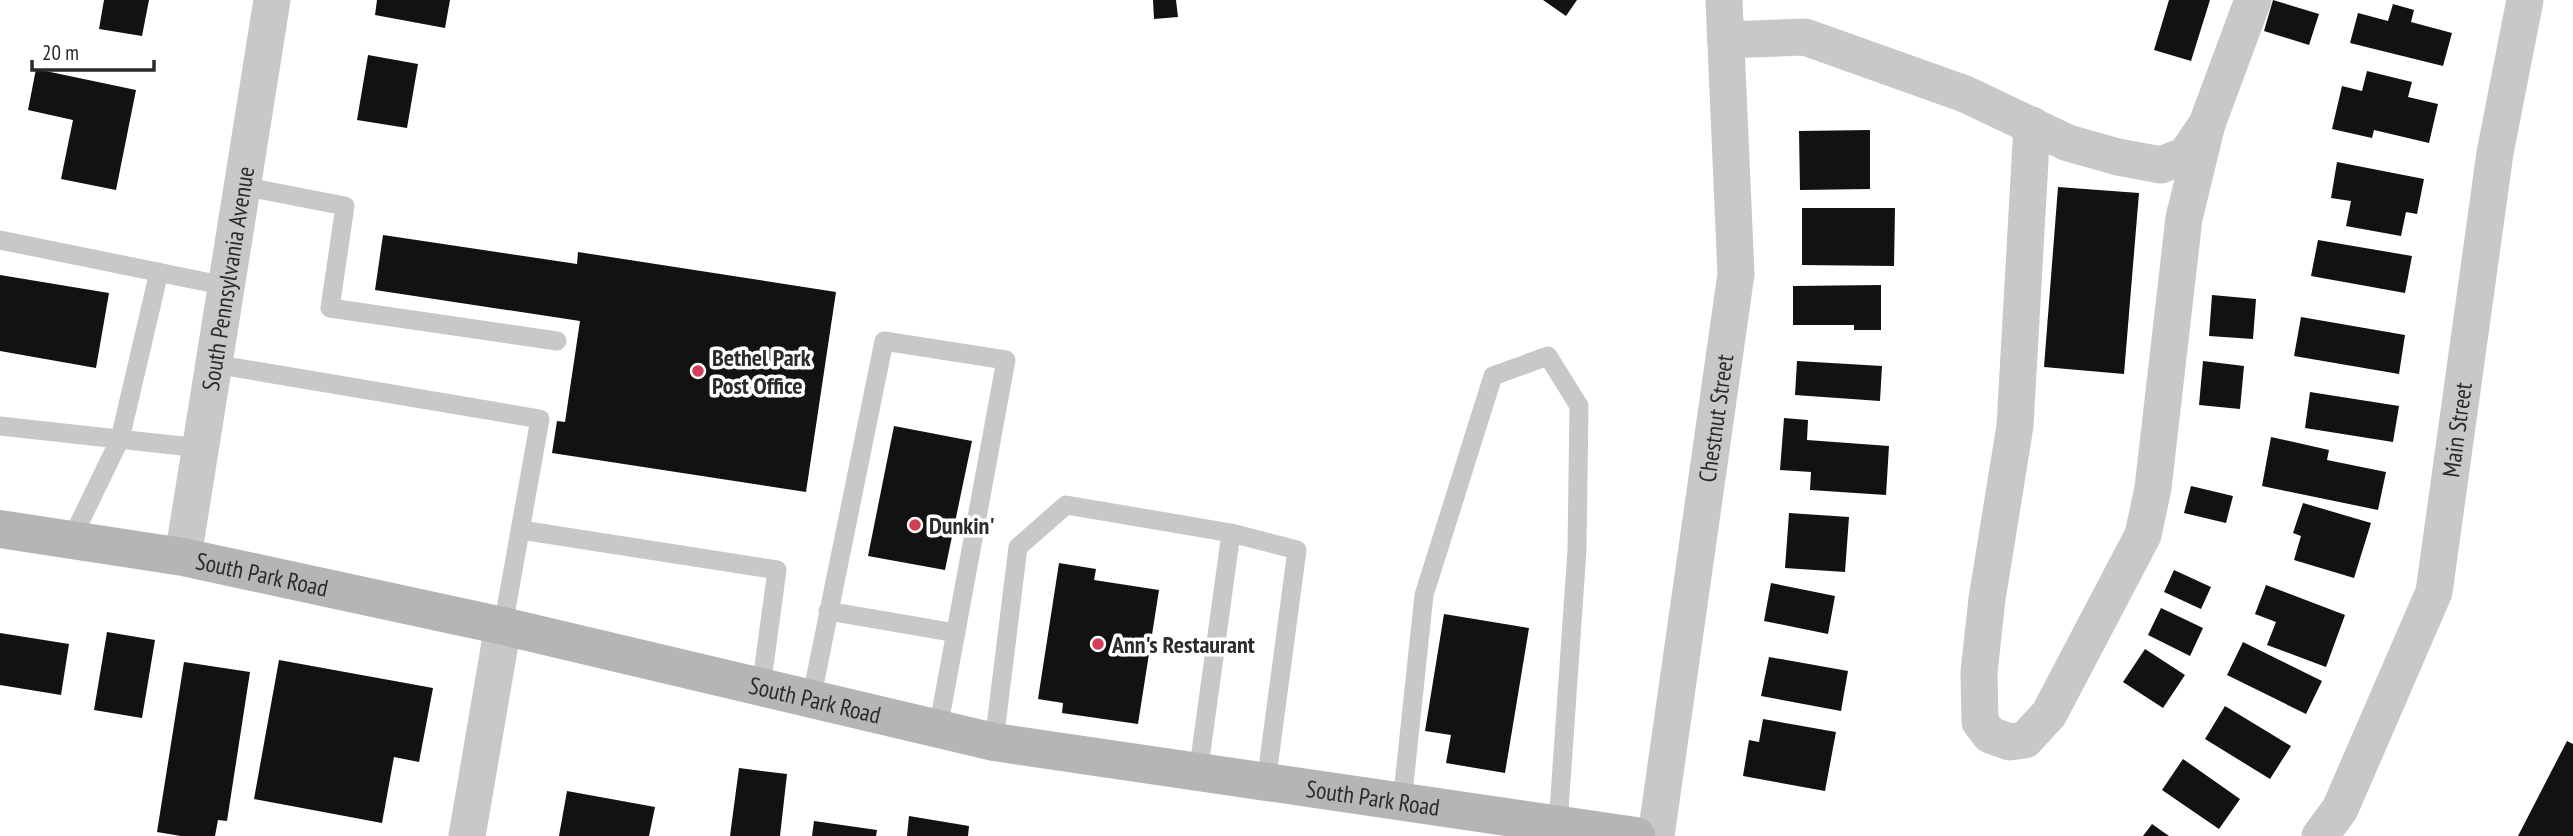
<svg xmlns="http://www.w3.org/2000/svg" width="2573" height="836" font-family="'PT Sans Narrow',sans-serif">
<rect width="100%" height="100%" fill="#fff"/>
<path fill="#121212" d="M104 0H149L142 36 99 29Z
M377 0H450L445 28 375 15Z
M1153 0H1176L1178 17 1154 19Z
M1543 0H1577L1566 16Z
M2169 0H2210L2191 61 2154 50Z
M2273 0 2319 14 2309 45 2264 31Z
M2393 4 2414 10 2411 22 2452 33 2443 66 2350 43 2358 13 2388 21Z
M368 55 418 64 407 128 357 120Z
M36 69 136 90 116 190 61 179 73 120 28 110Z
M2367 71 2412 82 2408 97 2438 104 2429 143 2374 130 2372 138 2332 129 2342 86 2362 91Z
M1870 130V189L1800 190 1799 131Z
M2337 162 2424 179 2417 214 2406 212 2401 236 2346 226 2351 201 2331 198Z
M2058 187 2139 193 2124 374 2044 367Z
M1802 208H1895L1894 266 1802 265Z
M383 235 577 264 578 252 836 292 806 492 552 453 557 421 565 422 580 321 375 290Z
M2318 240 2412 256 2405 293 2311 276Z
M0 275 109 293 96 368 0 351Z
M1881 285V330H1854V325H1793V286Z
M2212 295 2256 299 2253 339 2209 336Z
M2301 317 2405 335 2399 374 2294 356Z
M1797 361 1882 366 1880 401 1795 395Z
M2203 361 2244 366 2240 409 2199 405Z
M2310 392 2399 406 2393 442 2305 428Z
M1784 418 1808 420 1807 440 1889 446 1886 495 1810 490 1811 472 1780 470Z
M894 426 972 441 945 570 868 556Z
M2271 437 2329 450 2327 460 2386 472 2378 510 2262 486Z
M2191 486 2233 496 2226 523 2184 513Z
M2303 503 2371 523 2354 578 2294 560 2301 536 2293 533Z
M1789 513 1849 517 1845 572 1785 568Z
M1059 563 1096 569 1094 580 1159 590 1138 724 1062 713 1063 703 1038 699Z
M2174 570 2211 587 2201 609 2164 592Z
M1771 583 1835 596 1828 634 1764 621Z
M2266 585 2345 615 2326 667 2267 645 2276 622 2255 614Z
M2161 608 2203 628 2190 656 2148 635Z
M1444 614 1529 628 1505 773 1446 763 1451 735 1425 731Z
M107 632 155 640 142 718 94 710Z
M0 633 69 644 61 695 0 685Z
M2243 642 2322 681 2306 714 2227 675Z
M2145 649 2185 675 2163 708 2123 682Z
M1769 657 1848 671 1841 711 1761 696Z
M279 660 433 688 419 762 394 757 382 823 254 799Z
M184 662 250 672 227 821 218 820 215 836H181L157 832Z
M2225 706 2291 746 2270 779 2205 739Z
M1763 719 1836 732 1825 791 1743 776 1749 740 1759 742Z
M2567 741 2573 744V836H2518Z
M2183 759 2240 799 2219 829 2162 790Z
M739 768 787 774 780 836H730Z
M567 791 655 807 649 836H559Z
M909 816 969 826 968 836H907Z
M814 821 877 830 876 836H812Z
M2152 824 2169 836H2143Z"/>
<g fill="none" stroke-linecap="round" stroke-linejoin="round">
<path stroke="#c8c8c8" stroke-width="19" d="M242 186 345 206 330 308 557 341
M0 240 226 286
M214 364 540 419 503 626
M0 426 200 448
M521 530 777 570 761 688
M71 540 120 439 159 272
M828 611 956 633
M811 700 884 341 1006 360 938 729
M994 742 1018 547 1066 505 1231 533 1297 550 1266 783
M1198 774 1231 533
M1402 803 1424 595 1493 376 1548 356 1579 406 1577 550 1558 825"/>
<g stroke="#c8c8c8" stroke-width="37">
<path d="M1726 40 1805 37 1965 94 2068 143 2118 157 2161 165 2186 155 2207 124 2253 0"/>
<path d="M2032 125 2015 426 1987 599 1979 672 1980 722 1990 735 2010 742 2025 740 2049 714 2143 535 2153 488 2184 218 2207 124"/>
<path id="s1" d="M183 557 272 0"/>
<path d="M467 836 503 626"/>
<path id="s2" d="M1656 836 1736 274 1724 0"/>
<path id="s3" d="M2320 836 2340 809 2434 592 2495 153 2525 0"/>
</g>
<path stroke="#b5b5b5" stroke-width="38" id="s4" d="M0 529 183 557 503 626 994 742 1636 836"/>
</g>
<g fill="#d23e55" stroke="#fff" stroke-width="2.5">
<circle cx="698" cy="371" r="7"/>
<circle cx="915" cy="525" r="7"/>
<circle cx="1098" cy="644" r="7"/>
</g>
<g text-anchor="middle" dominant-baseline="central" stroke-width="7" stroke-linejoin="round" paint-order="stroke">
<g font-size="24" fill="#2b2b2b" stroke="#fff">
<text stroke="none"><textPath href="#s1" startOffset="282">South Pennsylvania Avenue</textPath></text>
<text stroke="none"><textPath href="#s2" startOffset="422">Chestnut Street</textPath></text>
<text stroke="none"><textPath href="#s3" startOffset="434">Main Street</textPath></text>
<text stroke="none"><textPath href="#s4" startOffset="266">South Park Road</textPath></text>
<text stroke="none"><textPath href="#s4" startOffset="833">South Park Road</textPath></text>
<text stroke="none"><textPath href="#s4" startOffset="1400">South Park Road</textPath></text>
</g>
<g font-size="24" font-weight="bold" fill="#2b2b2b" stroke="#fff" text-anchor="start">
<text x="712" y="357">Bethel Park<tspan x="712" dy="28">Post Office</tspan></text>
<text x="929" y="525">Dunkin'</text>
<text x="1112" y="644">Ann's Restaurant</text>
</g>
</g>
<path d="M32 60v10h122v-10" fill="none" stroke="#2b2b2b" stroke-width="3.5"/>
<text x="42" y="60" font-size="21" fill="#2b2b2b" stroke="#ffffff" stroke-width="5" paint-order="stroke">20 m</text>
</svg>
